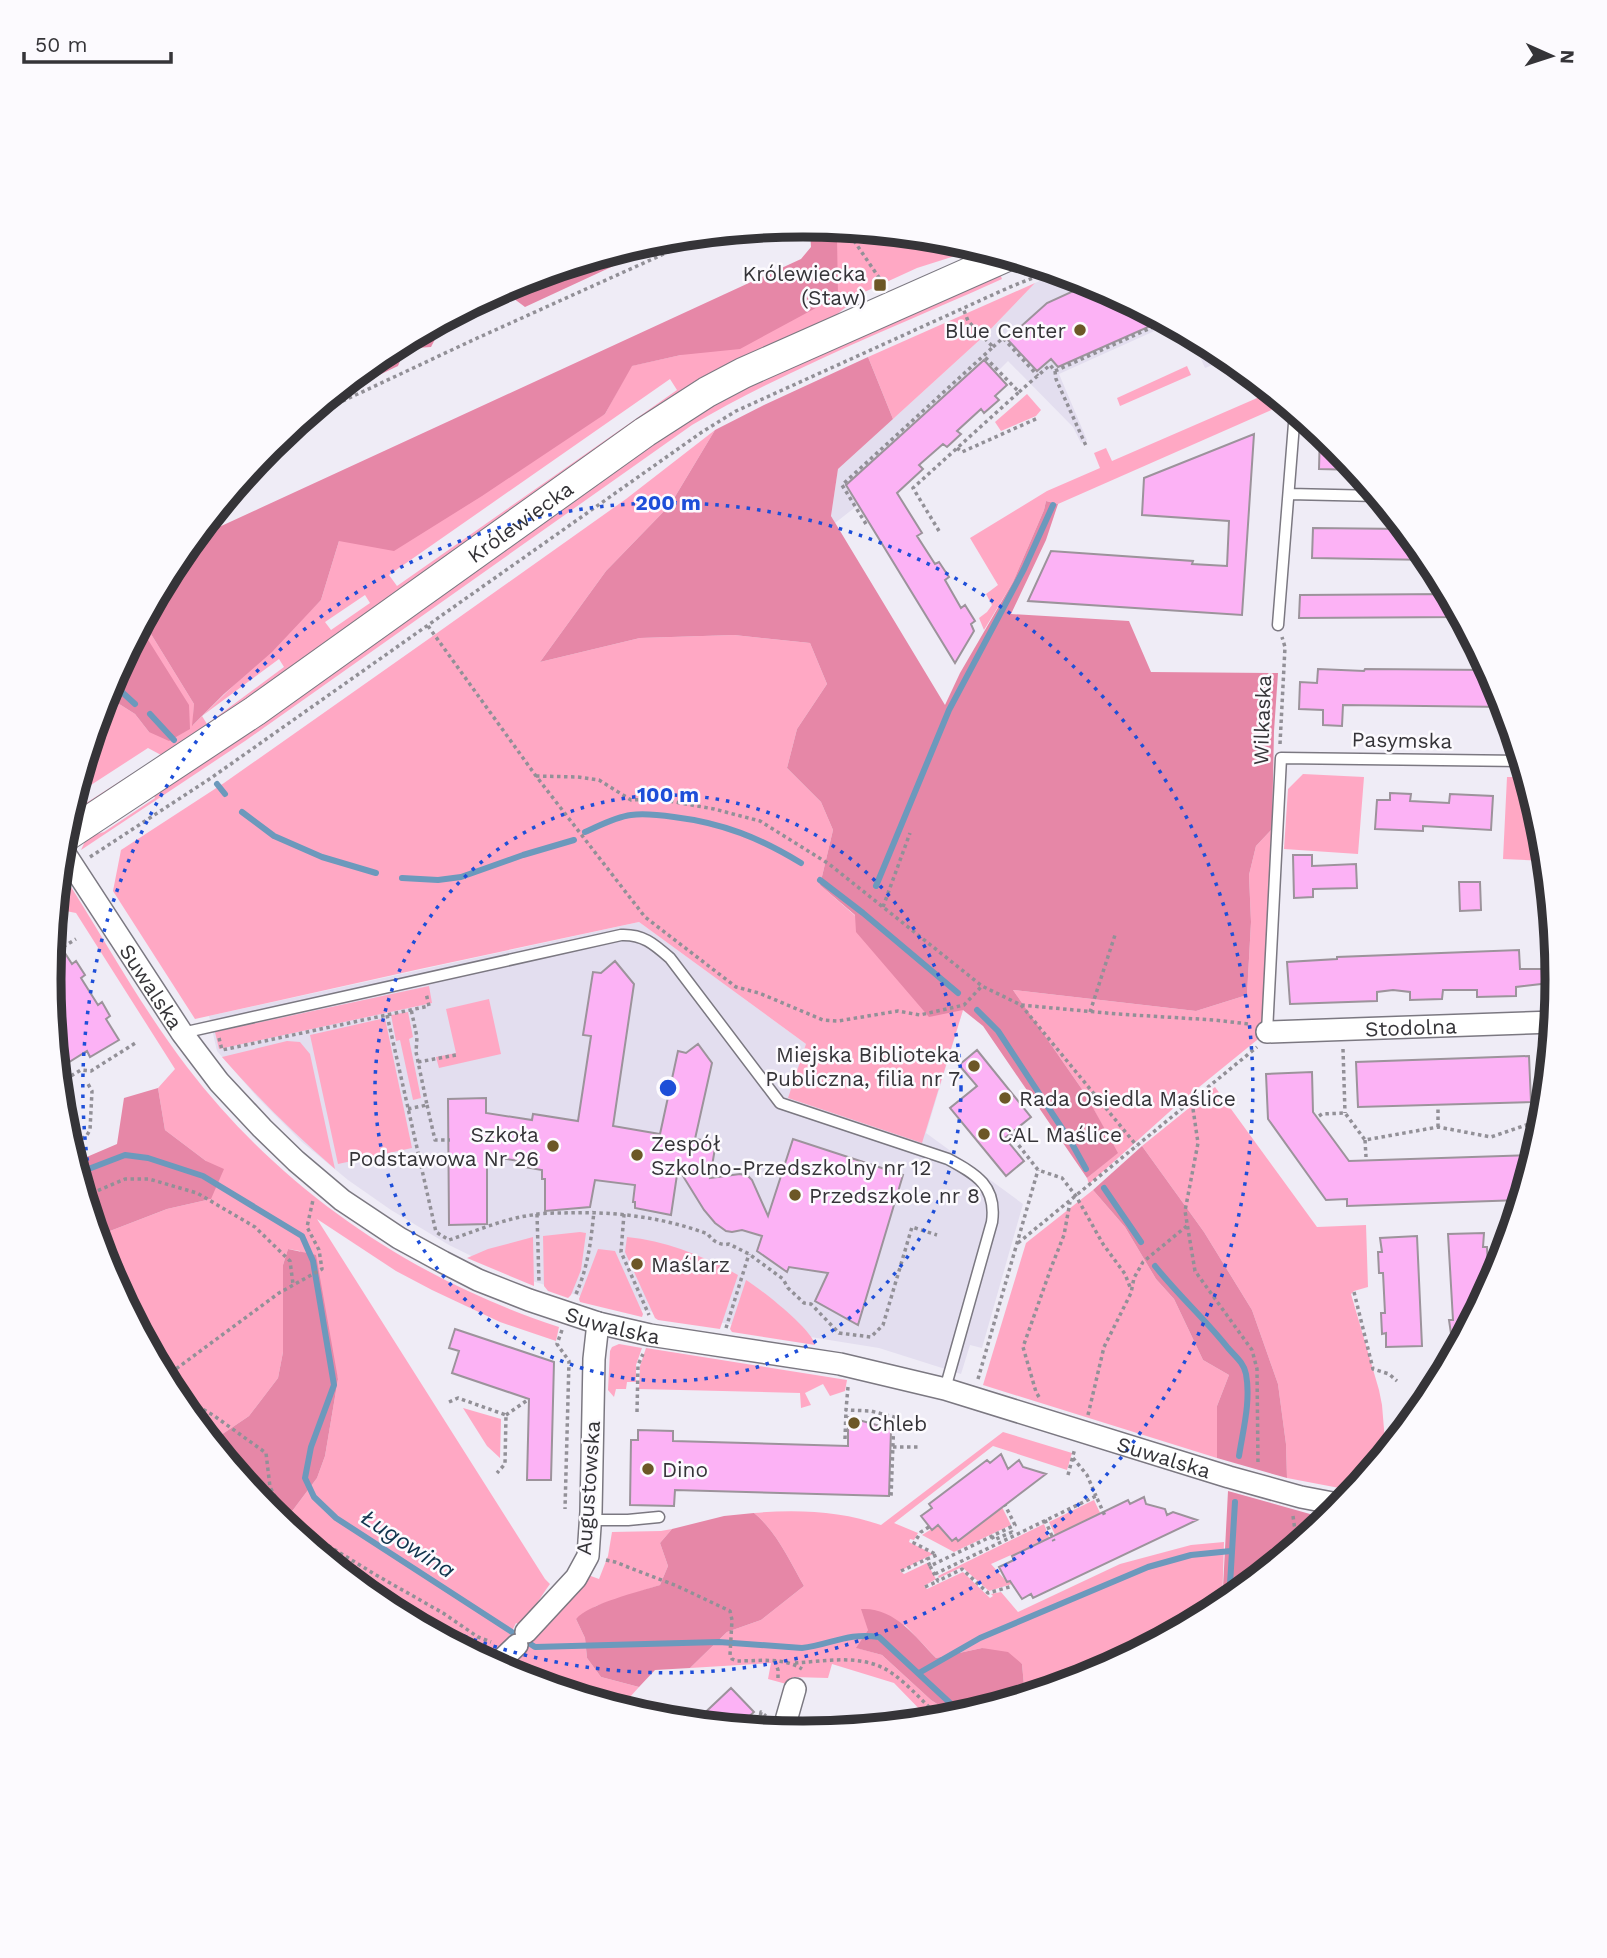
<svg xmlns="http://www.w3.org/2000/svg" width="1607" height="1958" font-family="'Work Sans',sans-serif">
<rect width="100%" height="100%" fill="#efecf6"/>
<path fill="#e3deef" d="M1060 272 1093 282 1170 324 1059 374 1087 440 1081 443 1073 427 1008 361 996 373 984 360 847 485 858 505 835 523 831 516 838 469 984 336 1035 283Z
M1190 334 1223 352 1230 358 1205 368Z
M639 922 806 1044 963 1010 926 1133 1023 1204 982 1348 970 1345 961 1374 879 1348 605 1304 504 1272 449 1245 391 1210 348 1180 302 1142 257 1097 217 1051 209 1016Z"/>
<path fill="#ffa8c4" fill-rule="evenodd" d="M874 231 951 239 980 248 917 268 858 295V298L819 328 207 731 67 820 69 814 161 755 148 748 74 796 105 695 135 714 149 732 143 630 140 627 143 621 194 704 193 725 321 600 339 541 605 414 631 366 681 355 837 237ZM670 379 677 390 397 586 389 575ZM365 595 370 603 331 630 325 622ZM279 659 284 667 207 724 202 716Z
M999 271 1002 279C898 326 791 367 692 425L245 741 81 850 87 837 104 832 155 798 153 794 689 418 730 394Z
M1035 283 984 336 893 419 868 357Z
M1187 366 1191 375 1120 406 1117 398Z
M1271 392 1285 404 1058 504 1046 501 1044 510 1013 582 984 630 979 618 987 612 992 605 986 594 998 585 970 538 1047 491 1100 468 1094 453 1106 448 1112 461Z
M1027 394 1041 410 1036 416 1001 431 995 422Z
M715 430 670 505 606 571 540 662 640 638 734 635 810 643 827 684 797 729 787 768 821 802 833 830 820 885 963 1010 922 1143 788 1098 806 1044 639 922 420 969 195 1019 113 891 121 850 224 783 430 638 626 499Z
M1303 774 1364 777 1358 854 1284 849 1288 789Z
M1507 777H1527L1544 832 1546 861 1503 859Z
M1272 829 1263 1032 1257 1040 1177 1105 1089 1184 1087 1178 1117 1153 1086 1095 1013 990 1196 1011 1247 995 1251 922 1249 875 1256 846Z
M61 878 66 879C106 942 142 1008 187 1067 281 1190 412 1279 559 1327L556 1341 500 1322 432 1290 396 1271 317 1219 545 1579 550 1584C539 1599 532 1612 521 1626L516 1623 506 1643 487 1661 432 1632 415 1614 391 1596 358 1582 357 1584 279 1520 293 1510 317 1478 325 1456 338 1379 300 1251 288 1249 283 1265V1352L278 1378 249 1416 221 1435 211 1441 176 1398 106 1267 97 1236 167 1209 211 1199 206 1161 165 1130 158 1088 175 1069 76 913 56 909 59 879Z
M429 986 432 1003 219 1049 215 1032Z
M489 999 501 1054 439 1068 436 1057 456 1053 446 1009Z
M408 1012 413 1037 409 1039 421 1098 413 1100 400 1040 396 1041 391 1015Z
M385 1018 412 1148 338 1164 310 1035Z
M287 1041 300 1042 310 1054 335 1169C294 1134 257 1097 222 1057Z
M1215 1087 1317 1227 1366 1225 1368 1287 1354 1291 1351 1294 1379 1390 1382 1405 1386 1453 1355 1491 1287 1478 1286 1444 1278 1384 1252 1310 1204 1232 1142 1146Z
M1093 1190 1125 1227 1156 1279 1174 1299 1203 1360 1229 1375 1217 1406V1458L983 1385 1026 1243Z
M580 1232 586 1233 581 1270 571 1295 568 1298 548 1291 544 1286 543 1236Z
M533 1237 534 1286 467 1258 488 1249Z
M627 1237C666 1241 704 1256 738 1275L720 1329 658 1320 655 1318 625 1252Z
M598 1249 615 1251 643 1314 642 1317 580 1302 579 1299Z
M746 1280C762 1290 812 1329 815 1345L732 1332 730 1329Z
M619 1344 642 1348 636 1365V1382H627L626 1389H616L614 1397 608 1390 610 1351 612 1347Z
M646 1348 847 1380 845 1391 830 1396 823 1384 805 1393 811 1405 801 1408 800 1393 639 1389 640 1366Z
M463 1408 501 1419 500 1458 487 1446Z
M1003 1432 1072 1453 1067 1470 993 1446 894 1523 918 1533 914 1540 910 1539 909 1542 933 1554 900 1571 904 1574 927 1563 936 1579 924 1586 927 1589 963 1572 990 1598 993 1596 991 1594 1001 1592 1018 1612 1120 1564 1191 1545 1224 1542 1222 1607 1092 1676 1025 1696 1022 1664 982 1648 936 1658 905 1625 868 1630 857 1648 882 1655 931 1700 957 1717 931 1721 894 1683 832 1664 828 1678 793 1677 790 1685 768 1679 771 1663 690 1668 727 1632 761 1620 804 1586C789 1560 777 1532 754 1513 796 1509 842 1511 881 1525Z
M1094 1500 1102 1517 1055 1535 1049 1522Z
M1002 1507 1011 1525 954 1552 922 1535 938 1525 951 1541 956 1538 958 1541 978 1526 987 1514 990 1517Z
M1044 1524 1051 1542 1012 1556 1011 1555 991 1564 1007 1582 1011 1581 1012 1584 989 1591 962 1567 939 1578 938 1576Z
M672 1529 660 1543 668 1566 660 1585 596 1606 576 1619 585 1638 587 1658 601 1677 639 1687 620 1708 514 1676 505 1671 520 1655 534 1631 588 1575 599 1579 608 1556 612 1532 661 1531Z"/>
<path fill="#e687a7" d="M815 226 874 231 837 237 838 296 740 349 681 355 632 366 605 414 482 496 394 551 339 541 321 600 272 652 224 694 192 726 194 704 143 621 176 559 193 539 801 259 811 247 810 231Z
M676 237 525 307 501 289 515 282 657 239Z
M463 309 456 323 442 326 431 347C410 349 407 345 398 366L375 377 340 388 385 351Z
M868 357 893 419 838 469 831 516 945 705 960 673 1013 582 1044 510 1046 501 1058 504 1046 540 1011 614 1129 621 1151 672 1278 673 1274 731 1272 829 1256 846 1249 875 1251 922 1247 995 1196 1011 1013 990 1086 1095 1118 1153 1087 1178 983 1026 963 1010 929 1017 856 932 855 915 820 885 833 830 821 802 787 768 797 729 827 684 810 643 734 635 640 638 540 662 606 571 670 505 715 430 764 405Z
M140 627 189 705 190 729 169 741 149 732 135 714 105 695Z
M158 1088 165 1130 206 1161 224 1169 211 1199 167 1209 97 1236 75 1162 117 1144 124 1098Z
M1142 1146 1204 1232 1252 1310 1278 1384 1286 1444 1287 1478 1217 1458V1406L1229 1375 1203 1360 1174 1299 1156 1279 1125 1227 1093 1190Z
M288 1249 316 1255 338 1379 325 1456 317 1478 293 1510 279 1520 270 1512 211 1441 221 1435 249 1416 278 1378 283 1352V1265Z
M1228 1491 1310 1514 1331 1518 1222 1607Z
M754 1513C777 1532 789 1560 804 1586L761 1620 727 1632 690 1668 655 1670 639 1687 601 1677 587 1658 585 1638 576 1619C590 1603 639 1592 660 1585L668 1566 660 1543 672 1529 724 1516Z
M861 1609C894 1607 915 1636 936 1658L982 1648 1008 1652 1022 1664 1025 1696 957 1717 931 1700 882 1655 856 1648 868 1630Z"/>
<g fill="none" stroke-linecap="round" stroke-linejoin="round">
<path stroke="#6c99bc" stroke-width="6" d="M111 682 135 704
M150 714 174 740
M217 784 225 794
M242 812 274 836 322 857 376 873
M585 832C599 826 615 817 631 815 645 813 660 815 674 817 723 823 760 838 801 863
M402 878 438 880 461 877 523 855 574 840
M820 880 863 913 958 993
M876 886 949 710 1024 569 1053 505
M977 1010 998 1031 1071 1142 1086 1169
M78 1173 125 1155 148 1158 203 1176 302 1236 313 1261 334 1385 311 1447 305 1478 314 1497 336 1518 535 1647 719 1642 802 1648C830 1645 848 1632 879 1637L963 1715
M1104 1188 1141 1242
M1155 1266C1178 1295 1205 1319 1228 1348 1235 1356 1244 1363 1246 1374 1251 1401 1243 1430 1239 1456
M1229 1601 1235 1502
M919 1673 980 1638 1148 1567 1191 1555 1231 1551"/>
</g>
<path fill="#fcb2f5" stroke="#9c939b" stroke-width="2" d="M1093 282 1164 320 1058 367 1051 359 1037 371 1007 339 1047 303Z
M984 360 1007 385 995 396 999 400 984 413 981 409 957 431 961 434 947 447 943 444 919 465 923 469 897 493 922 533 917 536 935 564 939 562 949 577 945 580 961 608 965 605 975 621 971 624 974 631 955 663 846 485Z
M1320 431 1337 446 1357 470 1319 469Z
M1254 434 1242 615 1028 601 1051 551 1193 561 1192 564 1227 566 1229 521 1142 515 1144 478Z
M1313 528 1405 529 1431 560 1312 558Z
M1449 594 1461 617 1299 618 1300 595Z
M1318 669 1364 671 1365 669 1490 670 1501 691 1506 707 1343 705 1342 726 1323 725V710L1299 709 1300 682 1317 683Z
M1390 793 1411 794 1410 801 1449 803 1450 794 1493 796 1491 830 1423 826V831L1375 829 1377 800H1390Z
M1293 855H1312V866L1356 864 1357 888 1313 889V897L1294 898Z
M1459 882H1480L1481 910 1460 911Z
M63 950 72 964 76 961 85 975 81 978 98 1005 102 1002 110 1016 106 1019 119 1040 90 1057 87 1051 58 1069 49 979 51 958Z
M1519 950 1520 969H1557L1558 982 1516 987V996L1477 997V990H1443L1442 999 1410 1000V992L1393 990 1377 992V1001L1290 1004 1287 962 1337 959V957Z
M615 961 634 984 613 1126 660 1134 678 1051 686 1053 698 1044 712 1063 695 1139 716 1142 710 1178 740 1174 748 1176 752 1180 768 1216 793 1139 903 1175 858 1325 815 1301 828 1273 789 1267 787 1272 757 1251 762 1236 742 1230 732 1232 726 1231 715 1223 704 1210 678 1168 671 1215 635 1208V1202H633L635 1185 595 1180 590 1207 545 1211V1179H542V1170L518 1166 519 1161 487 1156V1224L449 1225 448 1099 486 1098V1113L532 1120 533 1114 578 1121 591 1036 583 1035 593 972 601 973Z
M977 1050 1031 1117 1005 1138 1024 1161 1006 1176 950 1108 977 1086 959 1065Z
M1529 1056 1531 1102 1358 1107 1356 1062Z
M1312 1072 1313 1112 1349 1161 1535 1155 1521 1200 1347 1206V1199L1326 1200 1268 1119 1266 1074Z
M1484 1233 1483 1247H1487L1488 1268H1485L1486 1295 1454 1354 1449 1320H1453L1448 1234Z
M1417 1236 1422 1346 1386 1347V1333L1382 1334 1381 1313H1385L1383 1273H1379L1378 1252H1382L1380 1238Z
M455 1329 554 1362 551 1480H527L529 1399 452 1373 459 1351 449 1348Z
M848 1417 891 1429 889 1496 675 1490 674 1506 630 1505 631 1440H638V1430L673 1431V1441L848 1446Z
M1001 1454 1008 1469 1019 1460 1023 1467 1046 1474 958 1541 956 1538 952 1541 938 1525 932 1530 921 1516 932 1508 929 1504 987 1460 990 1463Z
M1144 1497 1146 1504 1165 1509 1167 1515 1173 1512 1197 1520 1033 1598 1031 1594 1022 1599 1010 1581 1007 1582 999 1567 1014 1560 1012 1556 1128 1500 1130 1504Z
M731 1688 754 1712 737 1727 694 1723Z"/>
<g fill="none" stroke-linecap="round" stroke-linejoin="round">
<defs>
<path id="lane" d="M1289 494 1379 496
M1278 625 1295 411
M1267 1032 1281 758 1522 761
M182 1033 621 935C643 934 654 944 670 958L780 1103 948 1159C976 1174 997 1186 992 1222L945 1389
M590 1520H628L659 1517"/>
<g id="street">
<path id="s1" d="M62 849 182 1033 219 1082 262 1128 296 1161 342 1200 399 1238 443 1262 478 1280 529 1300 598 1323 650 1335 840 1364 945 1389 1229 1477 1301 1497 1343 1505"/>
<path id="s2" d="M1267 1032 1554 1022"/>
<path d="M526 1632 576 1578 588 1556 591 1512 594 1359 598 1323"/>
<path d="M495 1666 517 1645"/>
<path d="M783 1731 795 1689"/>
</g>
<g id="secondary">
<path id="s3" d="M63 838 255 711 645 432 707 392 743 373 1007 256"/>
</g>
</defs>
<use href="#lane" stroke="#7b7881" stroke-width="13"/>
<use href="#street" stroke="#7b7881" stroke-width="24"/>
<use href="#secondary" stroke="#7b7881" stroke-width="32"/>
<path stroke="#929097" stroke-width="3.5" stroke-dasharray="3.5 3.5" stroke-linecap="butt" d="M846 229 884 285
M1024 274 1043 267
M993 347 1003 338 1038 376
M1206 351 1214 347
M1055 371 1056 379 1087 448
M1019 392 1050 365 1055 371 1166 321
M298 422 473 340 708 234
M957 448 962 452 1038 418
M866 524 842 485 993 347 968 321 963 308
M939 531 913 488 1019 392 984 356
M428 626 536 776 645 917 736 987 759 993 823 1020 838 1021 898 1011 920 1015 964 1005 982 986
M1280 744 1285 647 1282 637
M536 776 578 777 599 780 631 800 658 799 714 809 760 821 829 864 982 986 1021 1005 1117 1014 1214 1020 1249 1024
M90 857 211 778 702 432 736 411 1010 287 1053 270
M883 907 910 833
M51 954 76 939
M1021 1005 1137 1146
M1090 1012 1115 935
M387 1015 436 1232 449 1240C476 1231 503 1219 532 1215 542 1213 554 1213 564 1213 614 1211 662 1217 708 1234 712 1241 721 1246 729 1244L749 1254 783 1279 788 1288 804 1303 811 1304 839 1333 871 1337 883 1325 912 1227 937 1235
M219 1038 222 1050 429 1006 426 993
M1343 1049 1345 1113
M418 1062 456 1055
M59 1083 81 1070 91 1071 137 1042
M1192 1102 1198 1143 1185 1211 1195 1271 1252 1350 1257 1369 1258 1464
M427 1105 435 1140H450
M408 1109 427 1105 416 1052 417 1037 411 1009
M1319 1116 1322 1114 1345 1113 1365 1140 1438 1127 1491 1137 1544 1119
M1438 1127V1106
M1010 1134 1038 1170 1062 1178 1076 1196 1103 1244 1125 1274 1130 1287
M1365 1140 1366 1157
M70 1147 87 1135 90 1130 92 1091 88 1084
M85 1196 125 1179H149L197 1193 255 1227 290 1261 293 1284
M537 1214 539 1282
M624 1214 621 1252 649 1315
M1018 1243 1257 1047
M1354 1292 1373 1369 1389 1374 1397 1381
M576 1294C588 1267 591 1241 594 1211
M726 1328 749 1254
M562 1330 557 1344 569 1361 565 1509
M165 1377 279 1293 322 1269 319 1250 307 1227 313 1200
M978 1379 1038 1170
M848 1387 846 1410 871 1411 894 1417 891 1497
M173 1392 213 1415 266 1453 270 1487 288 1521 376 1575 443 1613 478 1637 491 1642
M1039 1397 1036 1392 1023 1347 1051 1268 1064 1235 1070 1202
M449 1402 458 1398 506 1415 505 1464 497 1473
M637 1412 638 1365 643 1354
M506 1415 529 1399
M1088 1415 1104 1347 1131 1293 1134 1278 1143 1262 1188 1225
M845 1439 846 1410
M893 1447H920
M1073 1458 1087 1475 1096 1496
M1068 1475 1075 1448
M1293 1516 1297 1545
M1045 1520 1054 1541
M929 1527 921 1532 914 1543 937 1555 927 1559 930 1566 1015 1525 1005 1505
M992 1536 994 1540 1012 1532 1014 1535
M606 1560 615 1562 677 1586 730 1611 732 1620 730 1655 732 1659 737 1661C758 1661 784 1657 802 1669
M930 1566 938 1581 962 1569 988 1593 1013 1586
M901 1571 927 1559
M935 1574 1096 1496 1105 1516
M925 1587 938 1581
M775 1661 778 1670V1679
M795 1663C827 1661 865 1653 893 1674 910 1686 926 1705 942 1720
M758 1729 761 1712 766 1716"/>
<use href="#lane" stroke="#fff" stroke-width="10"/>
<use href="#street" stroke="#fff" stroke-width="21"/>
<use href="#secondary" stroke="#fff" stroke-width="30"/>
</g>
<g fill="none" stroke="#1d4ed8" stroke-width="3.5" stroke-dasharray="3.5 7">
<circle cx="668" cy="1088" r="293"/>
<path d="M120 1293A585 585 0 1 1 358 1584"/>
</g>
<g fill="#6c5726" stroke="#fcfafe" stroke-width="2.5">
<rect x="873" y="278" width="14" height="14" rx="3.5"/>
<circle cx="1080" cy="330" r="7"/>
<circle cx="974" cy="1066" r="7"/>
<circle cx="1005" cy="1098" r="7"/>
<circle cx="984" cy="1134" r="7"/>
<circle cx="553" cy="1146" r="7"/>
<circle cx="637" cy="1155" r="7"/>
<circle cx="795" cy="1195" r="7"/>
<circle cx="637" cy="1264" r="7"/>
<circle cx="854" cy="1423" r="7"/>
<circle cx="648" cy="1469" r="7"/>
</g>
<g text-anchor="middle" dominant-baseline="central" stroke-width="5" stroke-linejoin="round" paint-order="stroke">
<g font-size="21" fill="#353438" stroke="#fcfafe" text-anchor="start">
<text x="866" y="273" text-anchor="end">Królewiecka<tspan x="866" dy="24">(Staw)</tspan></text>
<text x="1066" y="330" text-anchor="end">Blue Center</text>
<text x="960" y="1054" text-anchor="end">Miejska Biblioteka<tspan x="960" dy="24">Publiczna, filia nr 7</tspan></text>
<text x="1019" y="1098">Rada Osiedla Maślice</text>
<text x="539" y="1134" text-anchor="end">Szkoła<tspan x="539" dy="24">Podstawowa Nr 26</tspan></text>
<text x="998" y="1134">CAL Maślice</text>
<text x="651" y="1143">Zespół<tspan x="651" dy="24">Szkolno-Przedszkolny nr 12</tspan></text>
<text x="809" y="1195">Przedszkole nr 8</text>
<text x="651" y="1264">Maślarz</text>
<text x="868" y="1423">Chleb</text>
<text x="662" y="1469">Dino</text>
</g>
<g font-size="21" fill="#353438" stroke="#fcfafe">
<text stroke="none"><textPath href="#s3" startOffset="556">Królewiecka</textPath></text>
<text transform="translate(1262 720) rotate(-88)">Wilkaska</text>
<text transform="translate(1402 740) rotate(1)">Pasymska</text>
<text stroke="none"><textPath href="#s1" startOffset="164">Suwalska</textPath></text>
<text stroke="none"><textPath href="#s2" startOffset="144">Stodolna</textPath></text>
<text stroke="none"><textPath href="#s1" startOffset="752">Suwalska</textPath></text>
<text stroke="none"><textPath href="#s1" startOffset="1320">Suwalska</textPath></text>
<text transform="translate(588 1488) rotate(-86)">Augustowska</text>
</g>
<g font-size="23" font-style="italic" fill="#10344d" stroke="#fcfafe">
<text transform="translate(408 1544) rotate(33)">Ługowina</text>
</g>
</g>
<path d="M0 0H1607V1958H0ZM61 979a742 742 0 1 1 1484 0a742 742 0 1 1-1484 0Z" fill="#fcfafe" fill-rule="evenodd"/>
<path fill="none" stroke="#353438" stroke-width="9" d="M61 979a742 742 0 1 1 1484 0a742 742 0 1 1-1484 0Z"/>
<circle cx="668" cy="1088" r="10" fill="#1d4ed8" stroke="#fcfafe" stroke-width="3.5"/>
<g font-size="21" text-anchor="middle" font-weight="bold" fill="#1d4ed8" stroke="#fcfafe" stroke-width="5" stroke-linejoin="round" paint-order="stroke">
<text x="668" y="510">200 m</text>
<text x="668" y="802">100 m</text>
</g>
<g transform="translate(1551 56) rotate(93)" stroke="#fcfafe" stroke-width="5" paint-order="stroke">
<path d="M0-5L12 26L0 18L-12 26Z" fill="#353438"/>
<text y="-10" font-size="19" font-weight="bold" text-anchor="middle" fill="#353438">N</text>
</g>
<path d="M24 52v10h147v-10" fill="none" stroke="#353438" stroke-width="3.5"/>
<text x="35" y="52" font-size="21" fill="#353438" stroke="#fcfafe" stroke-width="5" paint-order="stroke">50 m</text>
</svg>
